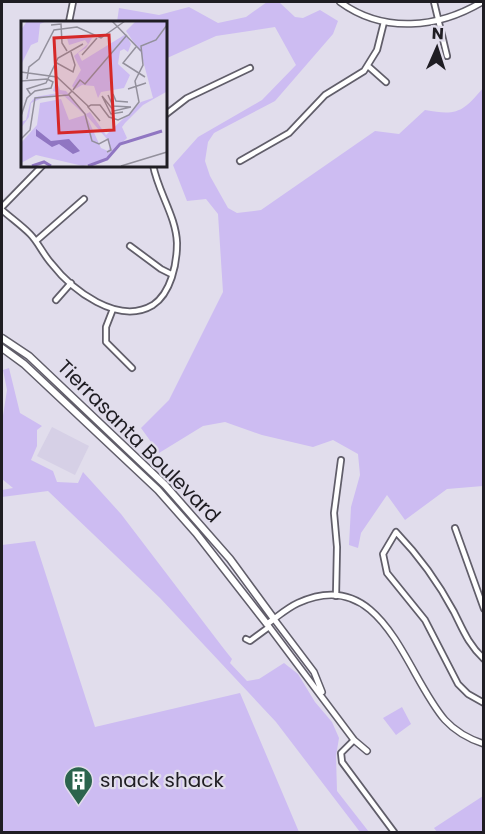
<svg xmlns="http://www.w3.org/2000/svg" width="485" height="834" font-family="Poppins,sans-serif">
<rect width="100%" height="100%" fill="#e1ddec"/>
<path fill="#d6d0e6" d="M52 427 89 446 75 475 37 456Z"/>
<path fill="#cdbcf2" d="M267 2H279L295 17 303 18 320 10 338 21 333 34 275 101 214 133 208 142 205 161 210 176 228 208 237 213 261 210 375 131 399 134 425 110C457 116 463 112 483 88V486L447 489 405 520 387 495 361 533 358 548 349 545 351 507 360 475 358 454 333 440 313 447 262 435 225 422 203 426 159 453 141 428 169 400 223 292 218 214 206 199 187 201 173 165 198 137 262 100 296 65 275 27 216 36 165 59V22H117L119 8 159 15 189 7 218 23 246 17Z
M9 368 20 413 42 426 37 430V446L31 460 53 471 57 482 78 483 83 472 121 514 224 649 232 659 230 663 247 681 259 679 284 663 298 674 315 702 332 722 339 738 336 756 337 791 369 832H360L276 722 160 598 48 491 2 497V490L13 488 2 479V422L7 390 3 370Z
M35 541 95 727 240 693 299 832H2V545Z
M402 707 411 724 396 735 383 718Z
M483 796V832H437L434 828Z"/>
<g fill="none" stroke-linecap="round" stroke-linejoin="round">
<defs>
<path id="minor" d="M434 2 447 56
M69 22 73 2
M368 66 386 82
M165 115 187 98 250 68
M240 161 289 133 325 95 364 71 377 50 384 22
M2 207 43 165
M2 210C11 218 21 225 30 234 38 242 43 254 51 263 72 290 118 326 153 305 171 293 177 264 177 243 176 216 158 192 153 165
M36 241 84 199
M130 246 161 269 171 274
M56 300 71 283
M113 309 106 327V342L132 368
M455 528 484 609
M336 596 337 547 334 513 341 460
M246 639 250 641 269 627
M484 659C468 644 463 630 454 612 438 582 419 556 396 532L383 554 387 573 425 620 458 684 468 694 484 703
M354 740 341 753 342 762 394 832"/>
<path id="tertiary" d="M340 2C384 34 438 28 482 2
M274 619 314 672 322 692
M367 751 354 740 267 624C277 617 287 608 298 603 383 564 405 674 445 720 455 731 469 739 484 744"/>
<path id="secondary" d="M2 338 29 356 165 485 230 559 274 619
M2 348 24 364 158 490 196 533 267 624"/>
</defs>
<use href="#minor" stroke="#615e6a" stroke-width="8"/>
<use href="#tertiary" stroke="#615e6a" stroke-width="8"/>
<use href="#secondary" stroke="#615e6a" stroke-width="9"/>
<use href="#minor" stroke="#fff" stroke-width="4.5"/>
<use href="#tertiary" stroke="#fff" stroke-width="5"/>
<use href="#secondary" stroke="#fff" stroke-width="6"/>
</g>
<defs>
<symbol id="building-pin" viewBox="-11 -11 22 30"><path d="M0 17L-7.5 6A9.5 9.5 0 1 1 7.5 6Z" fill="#2c644d" stroke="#e1ddec"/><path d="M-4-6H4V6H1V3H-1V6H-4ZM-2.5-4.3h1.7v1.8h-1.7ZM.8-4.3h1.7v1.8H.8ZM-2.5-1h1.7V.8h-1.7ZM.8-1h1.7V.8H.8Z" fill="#fff"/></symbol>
</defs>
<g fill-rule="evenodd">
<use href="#building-pin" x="62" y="764" width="33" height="45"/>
</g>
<g text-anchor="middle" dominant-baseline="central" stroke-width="4.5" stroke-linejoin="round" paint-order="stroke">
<g font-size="20" fill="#1f1d23" stroke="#e1ddec">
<text transform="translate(139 441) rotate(45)">Tierrasanta Boulevard</text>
</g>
<g font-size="20" fill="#1f1d23" stroke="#e1ddec" text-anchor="start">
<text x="100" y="780">snack shack</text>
</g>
</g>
<g transform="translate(21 21)">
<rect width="146" height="146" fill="#e1ddec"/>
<path d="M6 0H26L19 3 17 21 10 24 0 44V9ZM115 0H145V71L122 84 104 102 101 106 106 117 84 138 62 145 15 134 0 142V122L16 104 19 82 40 78 48 99 64 94 41 73 23 76 10 82 8 96 0 107V101L5 99 9 82 14 76 37 72 32 70 35 59 39 69 45 70 65 93 69 91 85 114 120 81 132 77 120 32 105 10ZM65 94 86 118 89 126 87 130 80 127ZM105 13 110 23 107 31 103 28 99 30 97 43 109 54 103 67 80 71 77 77 73 65 61 64 54 68 51 65 60 49 53 35 67 23 64 19 48 24 46 17H71L65 27 57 32 61 40Z" fill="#cdbcf2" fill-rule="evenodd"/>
<path d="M15 108 30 120 48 118 59 130 52 133 38 123 31 126 15 115Z" fill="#9076c2"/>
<path fill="none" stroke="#9076c2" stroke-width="3" d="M11 145 23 141 30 145M67 145 86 138 99 123 141 110"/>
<path fill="none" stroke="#93909c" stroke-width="1.5" d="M91 0 120 30M30 4 40 3 41 22 46 30M115 26 102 42 124 56M61 34 76 17M34 41 52 51 54 44 50 31M0 51 36 56 68 86M6 58 8 46 18 38 33 9 56 6 80 17 104 0M0 60 26 58M107 68 125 62M52 69 59 59 64 63 106 14M92 73 95 80 107 81M10 74 6 68 25 62 37 37 62 23M48 74 64 93 71 120 78 123 87 118 90 129 86 131M87 74 92 85 110 86M81 75 93 90 110 86M81 75 90 93 102 91M0 95 6 77 14 70 30 67 32 61 26 58M79 100 67 86 70 84H79L88 96 97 99 108 94 118 81 114 60 122 44 120 25 135 19 146 4M0 118 9 109 14 77 47 74 51 70M100 145 146 131"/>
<path fill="#d62828" fill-opacity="0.15" stroke="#d62828" stroke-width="3" d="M88 14 93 109 38 112 33 17Z"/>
<rect width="146" height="146" fill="none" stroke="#1f1d23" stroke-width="3"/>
</g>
<rect width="485" height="834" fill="none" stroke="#1f1d23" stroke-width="6"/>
<g transform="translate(437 48) rotate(3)" stroke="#e1ddec" stroke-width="4.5" paint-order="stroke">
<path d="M0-4.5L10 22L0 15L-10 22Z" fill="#1f1d23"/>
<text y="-9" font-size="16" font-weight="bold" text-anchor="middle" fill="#1f1d23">N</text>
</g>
</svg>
